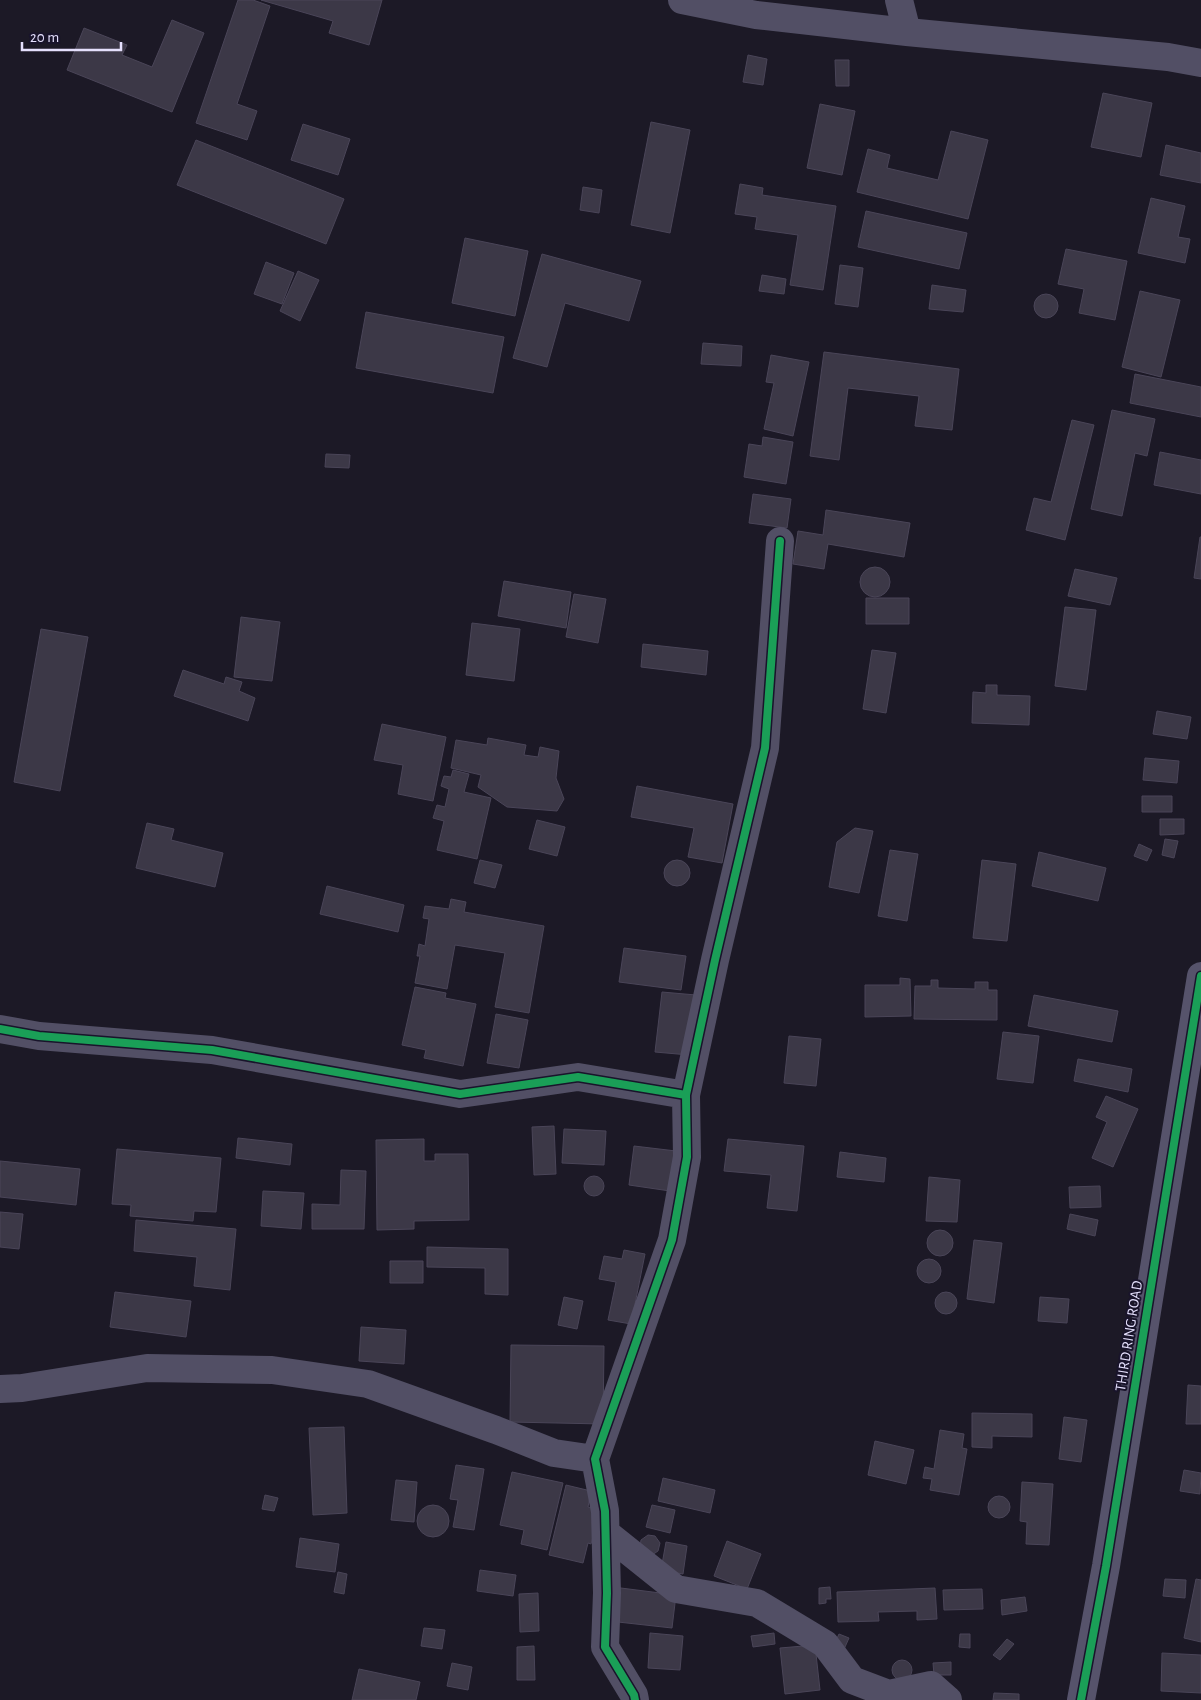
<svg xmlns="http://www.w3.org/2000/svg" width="1201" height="1700" font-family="'Alegreya Sans',sans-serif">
<rect width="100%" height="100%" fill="#1c1926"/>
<path fill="#3c3847" stroke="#4a4558" d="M238 0H253L270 6 237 104 257 111 247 140 196 123Z
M261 0H382L369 45 329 33 333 21Z
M172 20 204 33 172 112 67 70 84 28 127 45 122 55 152 67Z
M748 55 767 59 763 85 743 82Z
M835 60H849V86H836Z
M1103 93 1152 103 1141 157 1091 147Z
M820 104 855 111 842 175 807 168Z
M651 122 690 130 670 233 631 225Z
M303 124 350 139 338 175 291 160Z
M951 131 988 140 968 219 857 192 868 149 890 155 887 168 938 180Z
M196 140 344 199 326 244 177 185Z
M1166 145 1201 153V183L1160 175Z
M740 184 763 188 762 195 836 206 823 290 790 285 798 235 755 229 757 217 735 214Z
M583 187 602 190 599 213 580 210Z
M1151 198 1185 206 1178 237 1190 239 1185 263 1138 253Z
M866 211 967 233 959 269 858 247Z
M465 238 528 251 515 316 452 303Z
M1066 249 1127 261 1115 320 1079 313 1084 289 1058 284Z
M542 254 641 281 629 321 565 303 547 367 513 358Z
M266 262 294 273 282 304 254 294Z
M840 265 863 268 858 307 835 304Z
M298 271 319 280 300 321 280 311Z
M762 275 786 279 784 294 759 291Z
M932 285 966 290 963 312 929 309Z
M1140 291 1180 300 1161 377 1122 367Z
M1034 306a12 12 0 1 1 24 0a12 12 0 1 1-24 0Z
M366 312 504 337 493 393 356 368Z
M703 343 742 346 741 366 701 364Z
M824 352 959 369 952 430 915 426 919 396 848 388 839 460 810 456Z
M771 355 809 362 793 436 764 429 774 383 766 382Z
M1135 374 1201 387V417L1130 403Z
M1112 410 1155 419 1147 456 1135 453 1122 516 1091 509Z
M1072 420 1094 425 1065 540 1026 530 1034 498 1051 502Z
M763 437 793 442 786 484 744 477 749 444 762 446Z
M1160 452 1201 460V494L1154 485Z
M326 454 350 455 349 468 325 467Z
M753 494 791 499 787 528 749 523Z
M826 510 910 523 904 557 828 544 824 569 793 564 798 531 823 535Z
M1200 537H1201V579L1194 578Z
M860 582a15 15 0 1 1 30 0a15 15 0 1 1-30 0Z
M1075 569 1117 578 1110 605 1068 596Z
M504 581 571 592 566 628 498 616Z
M574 594 606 599 598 643 566 637Z
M866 598H909V624H866Z
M1065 607 1096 610 1086 690 1055 686Z
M241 617 280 622 272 681 234 677Z
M472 623 520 629 514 681 466 675Z
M41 629 88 637 60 791 14 782Z
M643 644 708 651 706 675 641 667Z
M872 650 896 653 886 713 863 709Z
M183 670 224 684 226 677 242 682 239 691 255 698 248 721 174 696Z
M986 685H997V695L1030 696 1029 725 972 723 973 692 986 693Z
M1157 711 1191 717 1187 739 1153 734Z
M382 724 446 737 433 801 398 794 403 765 374 760Z
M488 738 526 745 524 755 538 757 540 747 559 751 556 778 564 799 557 811 507 807 478 787 481 775 451 768 456 740 487 745Z
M1145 758 1179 761 1177 783 1143 780Z
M453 770 469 774 464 792 491 798 477 859 437 850 444 821 433 818 437 805 445 807 449 789 441 786 444 776 451 777Z
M637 786 733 804 722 863 688 857 694 828 631 817Z
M1142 796H1172V812H1142Z
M1160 819H1184V834L1160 835Z
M537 820 565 827 557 856 529 849Z
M147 823 174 829 171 840 223 853 215 887 136 868Z
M855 828 873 831 859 893 829 887 837 842Z
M1165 839 1178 841 1174 858 1162 855Z
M1139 844 1152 850 1147 861 1134 856Z
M890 850 918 854 907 921 878 916Z
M1039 852 1106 868 1098 901 1032 886Z
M664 873a13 13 0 1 1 26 0a13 13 0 1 1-26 0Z
M480 860 502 865 495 888 474 883Z
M982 860 1016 864 1007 941 973 938Z
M327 886 404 905 398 932 320 914Z
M451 899 466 902 464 912 544 926 529 1013 495 1007 505 953 455 945 447 989 415 983 420 956H417L419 944 425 946 429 919 423 918 425 906 449 909Z
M624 948 686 956 681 990 619 982Z
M900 978 910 979 911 1016 865 1017V985H900Z
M931 980H938V988L975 989V982H988V990H997V1020L914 1019 915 986H931Z
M415 987 446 993 445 998 476 1004 463 1066 424 1058 426 1050 402 1045Z
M662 992 696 995 689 1055 655 1052Z
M1034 995 1118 1011 1112 1042 1028 1026Z
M496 1014 528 1020 519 1068 487 1063Z
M1003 1032 1039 1036 1033 1083 997 1079Z
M789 1036 821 1039 816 1086 784 1083Z
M1078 1059 1132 1069 1128 1092 1074 1081Z
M1106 1096 1138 1109 1113 1167 1092 1158 1107 1122 1096 1117Z
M554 1126 556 1174 534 1175 532 1127Z
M564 1129 606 1131 604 1165 562 1163Z
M238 1138 292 1144 290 1165 236 1158Z
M424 1139V1161H435V1154H468L469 1220 414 1221V1229L377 1230 376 1140Z
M728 1139 804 1146 797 1211 767 1208 771 1175 724 1171Z
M634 1146 676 1151 670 1191 629 1185Z
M117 1149 221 1158 216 1212 194 1211 193 1221 130 1216 131 1205 112 1204Z
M840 1152 886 1158 884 1182 837 1177Z
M0 1161 80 1169 76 1205 0 1197Z
M341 1170 366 1171 364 1229H312V1204L340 1205Z
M584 1186a10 10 0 1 1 20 0a10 10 0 1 1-20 0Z
M929 1177 960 1180 957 1222 926 1221Z
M1100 1186 1101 1207 1070 1208 1069 1187Z
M263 1191 304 1193 301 1229 261 1226Z
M0 1212 23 1214 19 1249 0 1247Z
M1070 1214 1098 1220 1095 1236 1067 1229Z
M136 1220 236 1229 230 1290 194 1286 197 1257 134 1251Z
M927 1243a13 13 0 1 1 26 0a13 13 0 1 1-26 0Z
M974 1240 1002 1243 994 1303 967 1299Z
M427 1247 508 1249V1295L485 1294V1268L427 1267Z
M624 1250 645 1254 631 1324 608 1320 616 1282 599 1279 604 1256 622 1259Z
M917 1271a12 12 0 1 1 24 0a12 12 0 1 1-24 0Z
M390 1261H423V1283H390Z
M935 1303a11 11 0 1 1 22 0a11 11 0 1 1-22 0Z
M115 1292 191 1301 186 1337 110 1327Z
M564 1297 583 1301 577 1329 558 1325Z
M1040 1297 1069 1299 1067 1323 1038 1321Z
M361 1327 406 1330 404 1364 359 1361Z
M511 1345 604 1346 603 1424 510 1422Z
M1188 1385 1201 1386V1424H1186Z
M972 1413 1032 1414V1437L992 1436V1448L972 1447Z
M1064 1417 1087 1420 1081 1462 1059 1459Z
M344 1427 347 1513 313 1515 309 1428Z
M940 1430 964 1434 962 1448 967 1449 959 1495 930 1490 932 1479 923 1478 925 1467 934 1469Z
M875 1441 914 1450 906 1484 868 1475Z
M456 1465 484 1469 474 1530 453 1527 458 1500 450 1499Z
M1184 1470 1201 1473 1200 1494 1180 1491Z
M512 1472 563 1483 547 1550 521 1544 524 1530 500 1525Z
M663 1478 715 1490 710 1513 658 1501Z
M396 1480 417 1482 414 1522 391 1520Z
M1022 1482 1053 1484 1049 1545 1026 1544 1027 1522 1020 1521Z
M566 1485 591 1491 588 1507 600 1510 591 1544 588 1543 583 1563 549 1555Z
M265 1495 278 1498 274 1511 262 1509Z
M988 1507a11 11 0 1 1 22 0a11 11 0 1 1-22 0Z
M652 1505 675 1510 670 1533 646 1527Z
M417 1521a16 16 0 1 1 32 0a16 16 0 1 1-32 0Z
M648 1535 655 1536 660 1543 658 1551 652 1555 640 1547 641 1540Z
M300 1538 339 1544 335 1572 296 1567Z
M727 1541 761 1554 747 1589 714 1576Z
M666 1542 687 1546 683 1574 661 1570Z
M480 1570 516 1575 513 1596 477 1591Z
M338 1572 347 1574 344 1594 334 1592Z
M1165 1579 1186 1580 1185 1598 1163 1596Z
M1196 1579 1201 1580V1642L1184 1638Z
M613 1587 676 1595 672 1628 609 1621Z
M830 1587 831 1599H826V1603L819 1604V1588Z
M935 1588 937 1619 917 1620V1611L878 1612 879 1621 838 1622 837 1592Z
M982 1589 983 1609 944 1610 943 1590Z
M538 1593 539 1631 520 1632 519 1594Z
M1025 1597 1027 1611 1002 1615 1001 1600Z
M424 1628 445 1630 442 1649 421 1646Z
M650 1633 683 1636 680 1670 648 1668Z
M774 1633 775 1644 753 1647 751 1636Z
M839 1634 849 1638 841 1656 831 1651Z
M960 1634H970V1648L959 1647Z
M1007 1639 1014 1644 1000 1660 993 1655Z
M815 1645 820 1690 785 1694 780 1648Z
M534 1646 535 1680H517V1647Z
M1162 1653 1201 1655V1693L1161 1691Z
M892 1670a10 10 0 1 1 20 0a10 10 0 1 1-20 0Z
M951 1662V1675H934L933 1663Z
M452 1663 472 1667 468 1690 447 1686Z
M359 1669 420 1682 416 1700H352Z
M994 1693 1019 1694V1700H993Z"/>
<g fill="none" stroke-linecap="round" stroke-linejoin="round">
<path stroke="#524f65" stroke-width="28" d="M682 0 756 15 907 32 1168 57 1201 63
M899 0 907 32
M0 1029 39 1036 212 1050 460 1094 578 1077 686 1095
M0 1389 22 1388 147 1368 272 1370 368 1384 496 1430 554 1453 595 1459
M606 1533 676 1589 757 1603 825 1644 852 1680 889 1694 931 1685 948 1700
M635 1700 634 1695 605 1647 607 1593 605 1511 595 1459 672 1240 687 1157 686 1095 715 960 765 748 780 541"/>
<path stroke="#56536b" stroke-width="28" d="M1081 1700 1106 1566 1201 976"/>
<defs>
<path id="cycleway" d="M0 1029 39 1036 212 1050 460 1094 578 1077 686 1095
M635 1700 634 1695 605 1647 607 1593 605 1511 595 1459 672 1240 687 1157 686 1095 715 960 765 748 780 541
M1081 1700 1106 1566 1201 976"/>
</defs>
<use href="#cycleway" stroke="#19142b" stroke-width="11"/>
<use href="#cycleway" stroke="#1a9f57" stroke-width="8"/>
</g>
<g text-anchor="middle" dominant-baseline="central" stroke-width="4" stroke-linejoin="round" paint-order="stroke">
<g font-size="15" fill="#e5e0fd" stroke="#19142b">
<text transform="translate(1129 1336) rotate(-81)">THIRD RING ROAD</text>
</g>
</g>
<path d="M22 42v8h99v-8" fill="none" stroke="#e5e0fd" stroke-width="2.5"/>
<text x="30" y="42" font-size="15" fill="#e5e0fd" stroke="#19142b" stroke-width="4" paint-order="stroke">20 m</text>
</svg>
